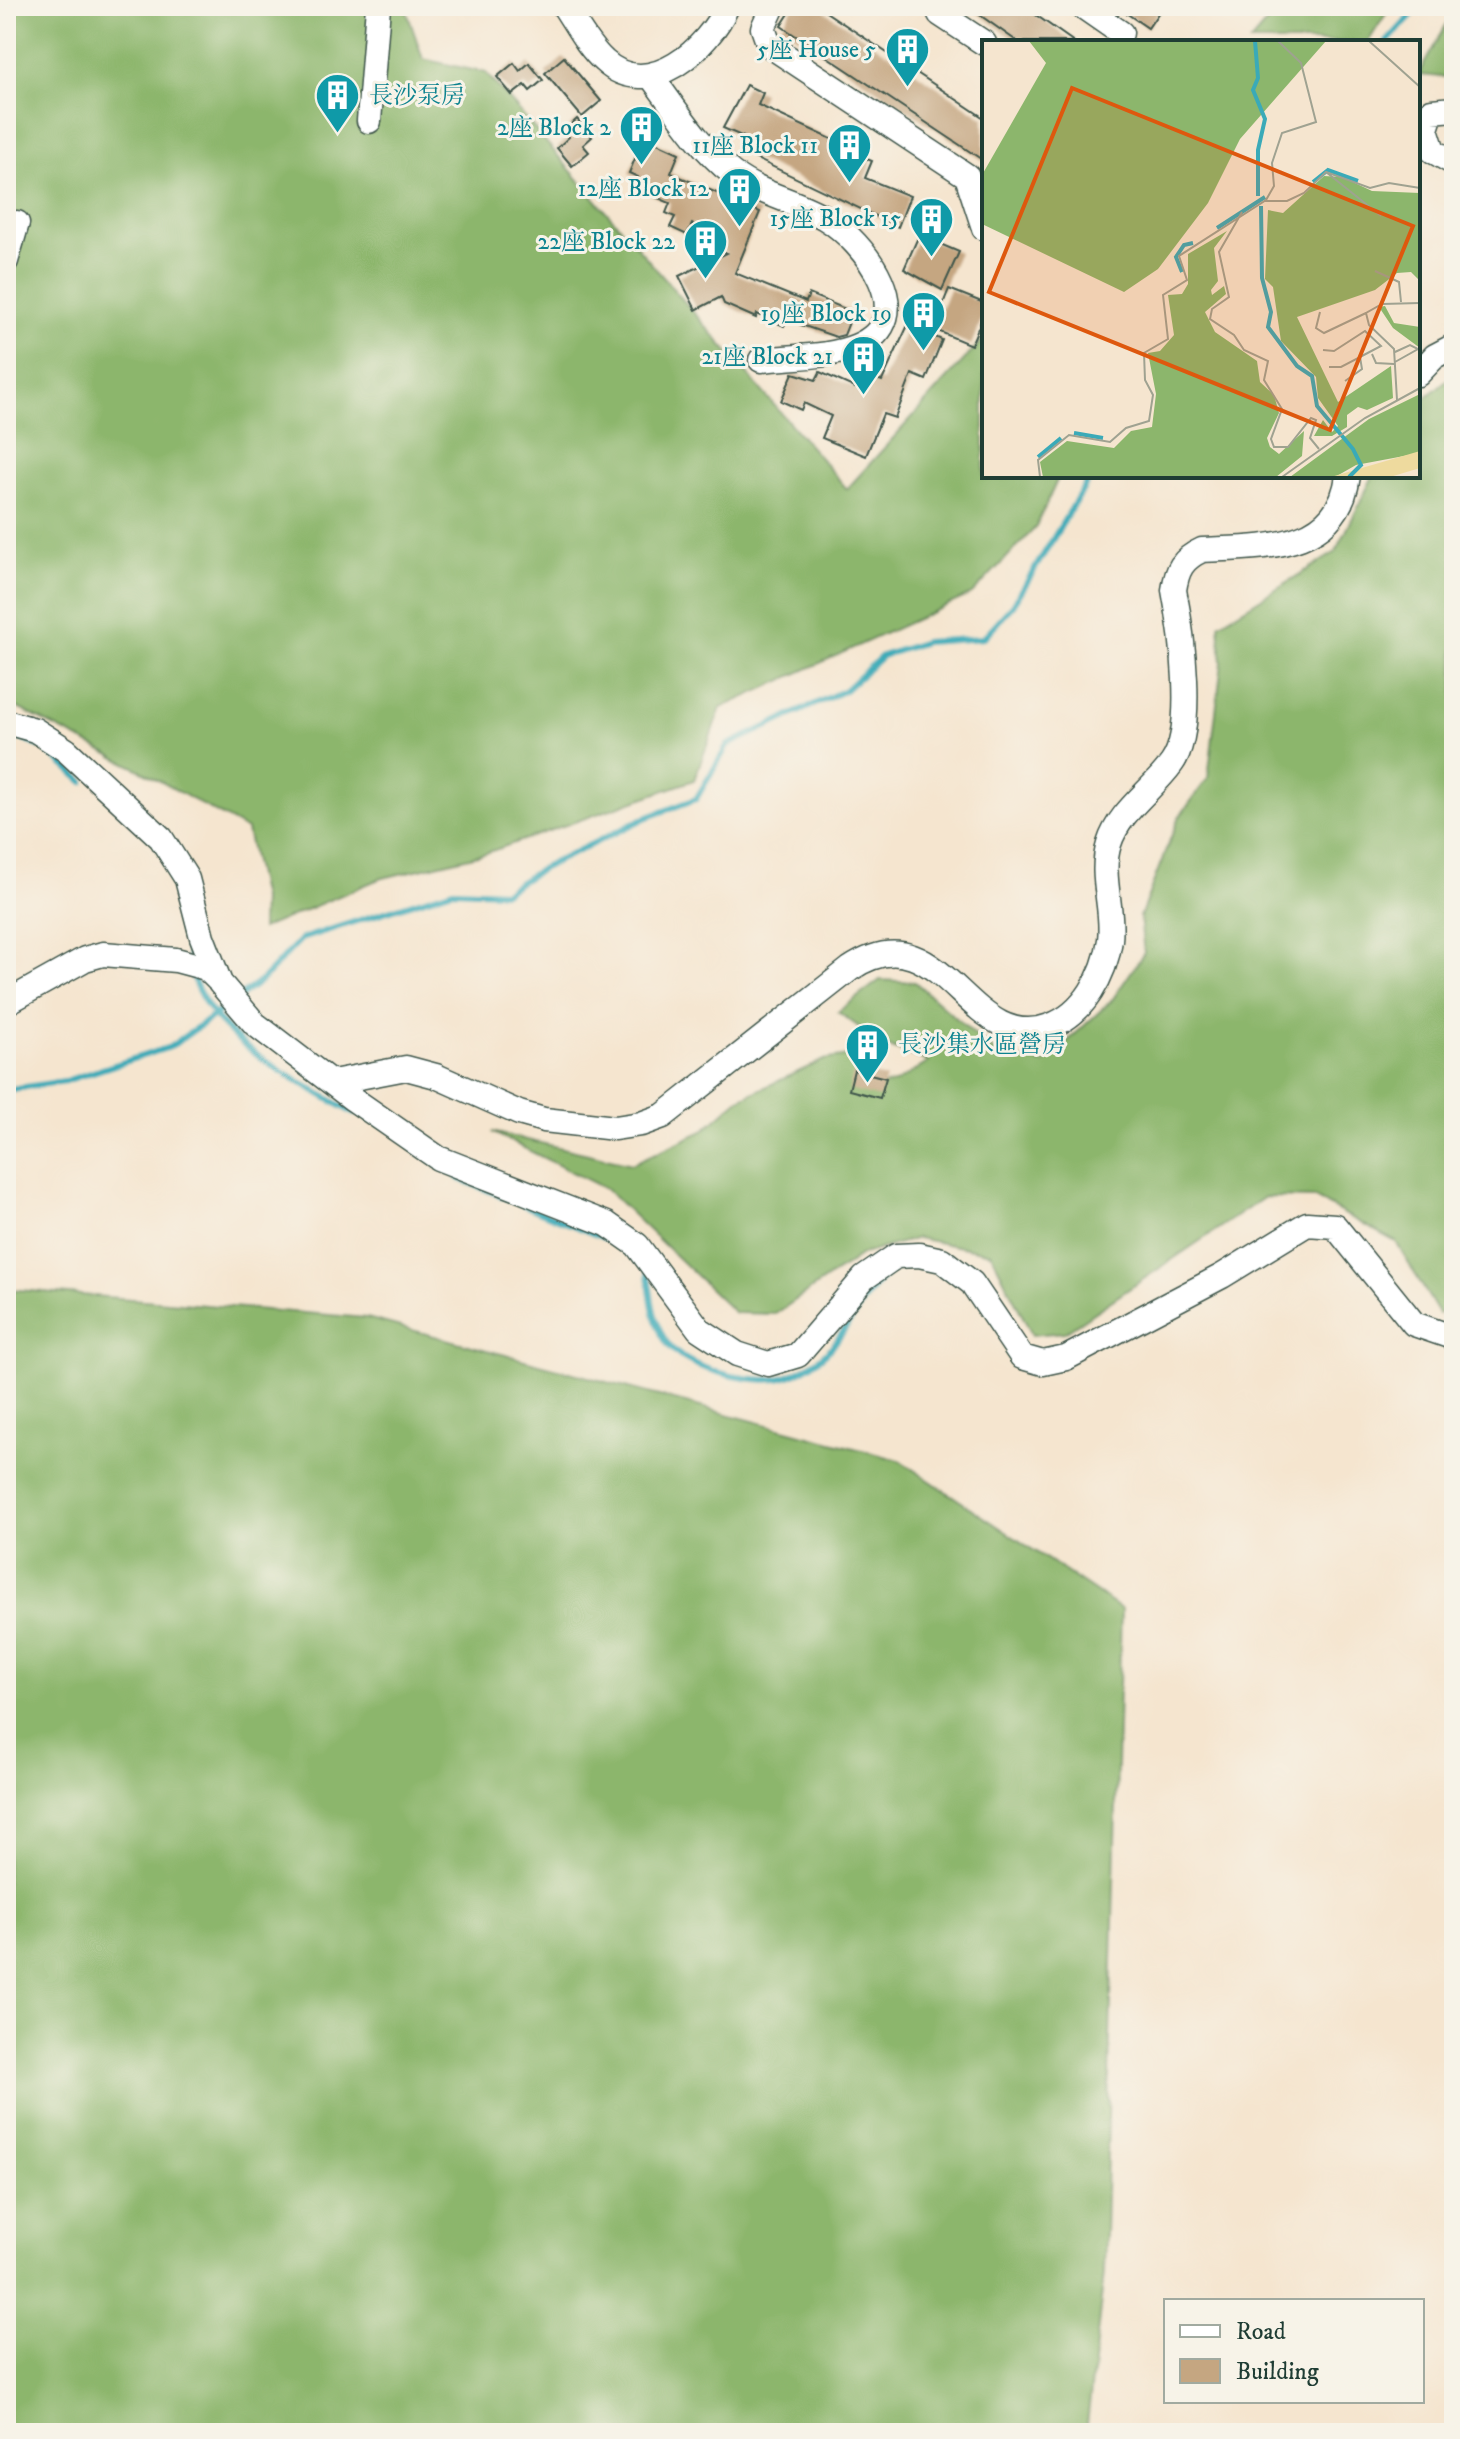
<svg xmlns="http://www.w3.org/2000/svg" width="1460" height="2439" font-family="'IM FELL DW Pica','Noto Serif TC',serif">
<rect width="100%" height="100%" fill="#f7f3e8"/>
<filter id="ink" filterUnits="userSpaceOnUse"><feTurbulence type="fractalNoise" baseFrequency=".0125" numOctaves="2"/><feDisplacementMap in="SourceGraphic" scale="16" xChannelSelector="R" yChannelSelector="G"/><feConvolveMatrix kernelMatrix="1 2 1 2 8 2 1 2 1" color-interpolation-filters="sRGB"/></filter>
<filter id="wash" filterUnits="userSpaceOnUse"><feTurbulence type="fractalNoise" baseFrequency=".006" numOctaves="4" result="noise"/><feDisplacementMap in="SourceGraphic" scale="32" xChannelSelector="R" yChannelSelector="G"/><feGaussianBlur stdDeviation="1.8" result="paint"/><feColorMatrix in="noise" values="0 0 0 0 0 0 0 0 0 0 0 0 0 0 0 0 0 1.4 0 .05"/><feComposite in="paint" operator="in"/></filter>
<g filter="url(#wash)">
<rect width="100%" height="100%" fill="#f5e5cf"/>
<path fill="#8cb66c" stroke="#567a50" stroke-width="2" d="M6 6H405L423 59 486 73 847 489 984 338V476H1059L1036 527 972 594 721 708 694 780 486 853 379 879 261 929 262 899 247 830 140 770 6 702Z
M1246 6H1391L1368 42H1250L1268 21Z
M1454 11V78L1418 75Z
M1454 374V1306L1439 1314 1396 1242 1315 1198 1265 1197 1065 1332 1032 1335 991 1253 917 1238 863 1254 775 1314 735 1313 606 1189 492 1132 632 1164 703 1131 739 1099 824 1060 854 1055 871 1088 895 1083 929 1062 884 1045 838 1012 880 980 915 982 1000 1057 1044 1063 1112 1000 1144 953 1140 917 1178 819 1208 778 1222 662 1219 624 1336 552 1373 476H1418V404Z
M6 1289 367 1318 899 1460 1121 1609 1104 2273 1086 2433H6Z"/>
<g fill="none" stroke-linecap="round" stroke-linejoin="round">
<path stroke="#3aaab8" stroke-width="6" d="M1387 42 1420 6
M17 737 40 746
M49 752 83 782
M176 885 189 957
M191 972C213 1043 294 1077 353 1113
M239 997 262 980 301 939 453 890 504 892 541 869 645 818 696 799 728 745 845 690 882 656 925 642 983 638 1013 605 1091 476
M6 1090 65 1081 170 1047 230 1004
M458 1178 614 1242
M648 1274C651 1296 653 1321 665 1340 681 1368 745 1383 777 1379 793 1377 814 1364 826 1353 848 1331 859 1300 882 1279"/>
</g>
<g id="blocks">
<path fill="#c5a681" d="M794 6H817L984 118V161L781 26Z
M967 6H1023L1074 42H1018Z
M1116 6H1163L1148 28Z
M564 57 601 101 582 117 545 73Z
M514 63 520 71 529 63 543 80 530 91 525 85 512 95 497 77Z
M746 85 763 93 758 105 849 147 848 151 872 161 865 178 910 196 898 227 740 151 746 138 723 128Z
M577 119 592 137 583 145 589 152 572 166 557 148 569 137 564 131Z
M644 137 679 153 671 173 760 212 735 273 806 302 809 294 853 312 844 335 836 337 787 320 784 326 757 314 756 318 724 304 721 297 696 310 679 276 727 253 714 247 719 236 692 224 687 235 670 227 675 217 666 213 670 203 633 187 638 177 629 173Z
M919 235 959 252 942 290 904 269Z
M949 289 984 303V314L971 345 933 329Z
M908 325 942 340 926 380 912 374 895 418 883 414 866 456 822 438 831 416 804 403 801 410 781 401 793 373 816 380 820 372 855 388 862 373 882 381Z
M854 1070 886 1078 880 1098 849 1090Z"/>
</g>
</g>
<g filter="url(#ink)">
<use href="#blocks" fill-opacity="0" stroke="#3f564b" stroke-width="2"/>
<g fill="none" stroke-linecap="round" stroke-linejoin="round">
<defs>
<path id="minor" d="M564 6C576 24 588 47 604 61 649 103 709 47 727 6
M773 6 763 28 769 45 967 176 984 228
M937 6 940 14 984 43
M1082 6 1121 33
M650 75C675 108 699 147 732 173 761 195 795 200 825 218 864 241 923 318 857 346 829 358 791 356 761 360
M1454 109 1432 111 1426 129 1433 151 1454 163
M369 121 378 6
M6 261 17 223
M1418 374 1435 356 1454 346
M6 722 35 730 66 750 161 838 187 879 202 937 220 983 255 1024 353 1099 438 1158 607 1224 637 1245 699 1329 737 1354 768 1364 798 1355 864 1278 896 1256 919 1255 942 1260 972 1283 1022 1357 1043 1363 1066 1358 1222 1276 1307 1224 1335 1226 1414 1324 1449 1336 1454 1334
M6 1003 85 959 103 954 176 960 206 968 219 981
M333 1082 406 1068 436 1076 519 1113 544 1120 615 1128 641 1124 663 1116 850 969C943 906 967 1057 1050 1026 1084 1014 1105 975 1110 940 1114 908 1099 876 1109 844 1119 811 1152 791 1172 763 1196 730 1182 631 1174 590 1177 570 1182 559 1202 550 1262 547 1338 551 1348 476"/>
</defs>
<use href="#minor" stroke="#3f564b" stroke-width="27"/>
<use href="#minor" stroke="#fff" stroke-width="24"/>
</g>
</g>
<defs>
<symbol id="building-pin" viewBox="-11 -11 22 30"><path d="M0 17L-7.5 6A9.5 9.5 0 1 1 7.5 6Z" fill="#0f9aa8" stroke="#f7f3e8"/><path d="M-4-6H4V6H1V3H-1V6H-4ZM-2.5-4.3h1.7v1.8h-1.7ZM.8-4.3h1.7v1.8H.8ZM-2.5-1h1.7V.8h-1.7ZM.8-1h1.7V.8H.8Z" fill="#fff"/></symbol>
</defs>
<g fill-rule="evenodd">
<use href="#building-pin" x="882" y="24" width="51" height="69"/>
<use href="#building-pin" x="312" y="70" width="51" height="69"/>
<use href="#building-pin" x="616" y="102" width="51" height="69"/>
<use href="#building-pin" x="824" y="120" width="51" height="69"/>
<use href="#building-pin" x="714" y="164" width="51" height="69"/>
<use href="#building-pin" x="906" y="194" width="51" height="69"/>
<use href="#building-pin" x="680" y="216" width="51" height="69"/>
<use href="#building-pin" x="898" y="288" width="51" height="69"/>
<use href="#building-pin" x="838" y="332" width="51" height="69"/>
<use href="#building-pin" x="842" y="1020" width="51" height="69"/>
</g>
<g text-anchor="middle" dominant-baseline="central" stroke-width="6" stroke-linejoin="round" paint-order="stroke">
<g font-size="24" fill="#0d838f" stroke="#f7f3e8" text-anchor="end">
<text x="876" y="50">5座 House 5</text>
<text x="369" y="96" text-anchor="start">長沙泵房</text>
<text x="611" y="128">2座 Block 2</text>
<text x="818" y="146">11座 Block 11</text>
<text x="709" y="189">12座 Block 12</text>
<text x="901" y="219">15座 Block 15</text>
<text x="675" y="242">22座 Block 22</text>
<text x="892" y="314">19座 Block 19</text>
<text x="833" y="357">21座 Block 21</text>
<text x="898" y="1045" text-anchor="start">長沙集水區營房</text>
</g>
</g>
<g transform="translate(982 40)">
<rect width="438" height="438" fill="#f5e5cf"/>
<path d="M47 1H344L258 99 226 163 176 229 142 252 0 184V135L64 23ZM342 136 360 137 390 151 438 153V241L429 232 415 233 393 250 315 277 356 362 409 326 411 358 385 370 376 367 365 375V387L350 396H332L341 380 350 392 356 386 336 358 334 337 299 301 291 247 283 239 286 170 301 173ZM245 191 232 208 236 241 229 250 230 255 242 246 244 254 223 272 233 292 275 321 278 342 292 355 297 373 285 398 288 407 297 414 322 391 320 416 294 437H61L58 422 85 401 132 408 149 391 170 387 174 354 166 313 178 311 192 295 186 255 200 254 206 244V214ZM403 266 412 283 438 287V308L411 288 397 267ZM438 354V413L374 425 353 437H308L387 379Z" fill="#8cb66c"/>
<path d="M438 411V428L408 437H349Z" fill="#eeda9e"/>
<path fill="none" stroke="#3aaab8" stroke-width="4" d="M273 1 276 38 271 50 283 79 276 110V156M331 142 346 130 376 141M279 166 280 238 289 272 286 287 315 326 330 336 335 366 371 409 379 425 367 437M235 188 283 157M200 232 194 217 202 205 211 203M92 393 121 398M56 417 79 398"/>
<path fill="none" stroke="#9fa291" stroke-width="2" d="M387 1 438 47M344 132 399 176M282 161H305L322 153 344 132 388 148 407 143 438 148M260 172 237 212 247 257 230 269 228 279 252 295 262 310 286 321 282 340 300 369 289 399 292 407H306L329 378 334 380 328 398 337 409M393 231 417 242 419 262M338 272 334 288 342 293 384 273M341 310 352 311 383 291 399 306 378 317M390 314 394 323 412 324M413 322 436 309 428 305 413 312M347 327H359L378 317 380 329 363 341M415 360 412 309 387 285 384 273 400 264 438 263M58 437 56 420 87 395 128 402 144 388 167 381 171 355 163 340 162 313 186 299 181 255 205 240 197 216 284 160 292 146 290 123 300 93 334 82 319 23 296 1M300 437 383 378 438 348"/>
<path fill="#de580e" fill-opacity="0.15" stroke="#de580e" stroke-width="4" d="M90 48 431 186 348 390 7 252Z"/>
<rect width="438" height="438" fill="none" stroke="#1f3d34" stroke-width="4"/>
</g>
<rect width="1460" height="2439" fill="none" stroke="#f7f3e8" stroke-width="32"/>
<rect x="1164" y="2299" width="260" height="104" fill="#f7f3e8" stroke="#a1aaa0" stroke-width="2"/>
<rect x="1180" y="2325" width="40" height="12" fill="#ffffff" stroke="#a1aaa0" stroke-width="2"/>
<text x="1236" y="2339" font-size="24" fill="#1f3d34">Road</text>
<rect x="1180" y="2359" width="40" height="24" fill="#c5a681" stroke="#a1aaa0" stroke-width="2"/>
<text x="1236" y="2379" font-size="24" fill="#1f3d34">Building</text>
</svg>
